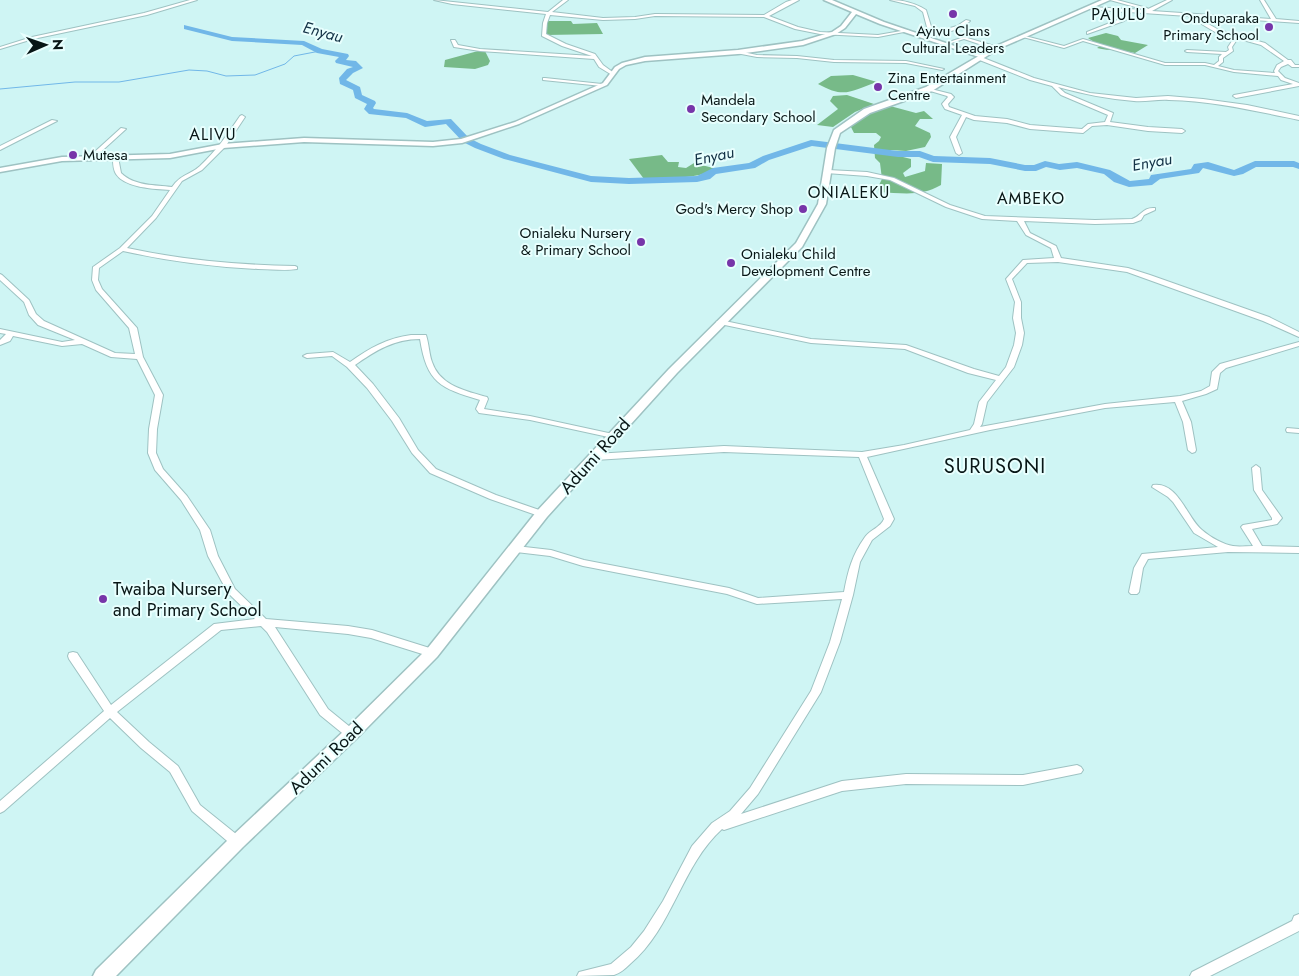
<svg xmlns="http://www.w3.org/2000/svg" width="1299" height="976" font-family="Jost,sans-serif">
<rect width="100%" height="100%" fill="#cff5f4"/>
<path fill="#77ba88" d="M547 21H571L573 24 597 23 603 34 546 35Z
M1106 33 1118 36 1121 40 1148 45 1135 53C1122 50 1110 51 1097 48L1100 46 1088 38Z
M478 51H485L490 61 488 65 475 69 444 67 445 60Z
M853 75 877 82C850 91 845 99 818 84L831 76Z
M847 95 874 104 855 112 833 127 817 125 838 109 830 101 833 96Z
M890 106 916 113 924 111 933 119H920L915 126 930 133 931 137 925 147 906 151 891 150 887 153 911 159V167L903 173 905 177 925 171 926 163 942 164 941 185C920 197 902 193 879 192L878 187 882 179 880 163 875 158 874 145 879 141 881 137 876 133H854L851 127 858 117Z
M662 155 668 162H679L678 167 686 168 694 163 717 169C694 180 669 177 644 179L629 159Z"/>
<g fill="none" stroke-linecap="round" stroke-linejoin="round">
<path stroke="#71b7e8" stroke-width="1" d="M0 89 75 82H119L189 70 207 71 226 76 255 75 285 64 294 56 320 51"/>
<path fill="#71b7e8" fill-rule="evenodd" d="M184 25 232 37 304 41 322 49 348 54 349 56 346 60 356 61 363 68 353 73 346 80 360 87 362 95 375 101 376 103 373 108 374 109 407 113 427 121 451 119 469 138 481 144 510 155 591 176 629 178 697 176 713 168 749 163 763 156 811 140 898 151H920L934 156 990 158 1025 165H1034L1045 161 1059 164 1077 162 1110 170 1130 181 1149 179 1151 175 1191 169 1194 164 1208 162 1234 170 1255 161H1294L1299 163V169L1293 167H1256L1243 174 1234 176 1203 168 1199 173 1160 179 1152 185 1129 187 1114 182 1104 174 1077 168 1060 170 1046 167 1036 171H1025L990 164 933 162 919 157H898L812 146 769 160 755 168 716 174 710 179 697 182 629 184 591 182 504 159 475 148 463 142 446 124 425 127 406 118 369 114 364 109 367 104 355 98 353 90 340 84 339 78 347 69 353 67 336 63 335 61 339 57 317 53 302 45 232 41 184 29Z"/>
<defs>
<path id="minor" d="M190 0H197L147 15 33 39 0 49V47L32 37 144 13Z
M434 0 548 12 563 0H568L552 12 603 18 635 17 655 14 764 15 786 2 792 0H799L769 16 798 27 820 32 878 35 907 30 909 31 878 37 820 34 795 29 764 17 655 16 635 19 603 20 550 15 547 23 546 34 566 44 595 54 603 65 614 73V75H612L599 67 594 59 480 51 454 47 451 40H455L458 45 480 49 592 56 562 46 542 36 543 23 546 14 452 4Z
M890 0C903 0 915 3 926 10L933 33 957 26 966 20 970 21 961 28 925 39V37L929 35 923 12 915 6Z
M1110 0H1117L1147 8 1148 9 1167 0H1172L1152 11 1271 19 1260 0H1264L1276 19 1299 21V23L1194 16 1219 30 1265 43 1288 60H1291L1295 65H1299V67H1292L1288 64 1281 67 1278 71 1285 78 1299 83V86L1236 98 1233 96 1234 95 1293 84 1281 80 1278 76 1234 72 1205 65H1165L1083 41 1064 48 1023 37 1025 36 1064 46 1083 39 1165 63H1205L1214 65 1219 61V57L1222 54 1187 52 1185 51 1187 50 1226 52 1229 50 1228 47 1232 41 1225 35 1215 32 1188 16 1128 12 1129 18 1124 21 1087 34V32L1092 30 1125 17 1124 12 1090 9 1089 7H1090L1146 10ZM1232 37 1261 45 1284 61 1277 65 1274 71 1275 73 1234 70 1218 66 1223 62V58L1233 51 1232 47 1236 41Z
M964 37 998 47V48L994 49 964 39 945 45 943 44Z
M738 51 757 55 797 56 834 60 906 61 944 69 942 70 906 63 834 62 797 58 757 57 736 53V52Z
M977 57H981L1034 78 1090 93 1136 98 1168 96 1203 99 1247 105 1299 116V120C1256 111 1213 101 1169 100 1158 99 1146 102 1134 101 1109 99 1083 94 1058 87L1065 93 1113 113 1110 122 1148 127 1182 129 1185 131 1182 133 1148 131 1107 125 1092 126 1083 133 1030 129 1007 123 974 120 966 117 956 137 962 153 959 155 956 153 950 137 962 115 945 109 942 104 948 97 947 96 927 90V88L951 94 954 97 948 104 949 107 975 116 1007 119 1030 125 1082 129 1088 124 1105 122 1108 115 1061 95 1052 86 1030 80 977 59Z
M545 78 602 84 604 85 602 86 543 80V78Z
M242 115 245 117 225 147 202 170 182 181 156 218 127 248C182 260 238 265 295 266L297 267V269C285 271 271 269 258 269 213 267 168 261 123 251L99 268 98 280 102 289 137 328 143 357 163 395 157 429 156 453 163 469 187 496 210 530 218 556 235 589 266 619 348 626 372 630 436 650 437 653 436 656 432 657 371 638 348 634 275 627 328 709 355 731 357 734 355 737 351 738 347 737 320 715 267 632 261 626 221 630 117 712 149 742 178 766 200 805 241 838 243 842 241 846 237 847 233 846 192 811 170 772 141 748 110 718 4 811 0 813V801L104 711 69 659 68 656 69 653 73 652 77 653 111 705 214 624 255 619 228 593 208 556 200 530 181 500 155 470 148 453 149 429 155 395 137 359 111 357 82 344 62 346 13 336 10 341 0 345V340L6 334 0 333V329L62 342 75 340 38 325 29 315 24 302 0 280V274L2 275 29 300 36 314 44 321 115 353 135 354 129 328 96 290 92 280 93 267 120 248 152 216 170 190C155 189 125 188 116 174 113 169 113 163 113 158L118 157 121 173C134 186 155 185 172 187 181 174 190 175 200 166 217 150 227 135 240 116Z
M52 120 57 121 0 150V146Z
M121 128 126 129 93 159H89V157Z
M828 170 867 172 894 178 950 205 985 216 1095 220 1132 219C1141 216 1143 207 1155 208V210L1144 215 1141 220 1133 223 1095 224 1024 221 1030 233 1056 246 1061 258 1128 268 1150 275 1269 317 1299 332V337L1263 321 1127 272 1058 262 1027 263 1012 279 1021 302V318L1024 333 1022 345 1014 367 987 402 982 424 980 427 1105 404 1180 396 1201 391 1210 386 1212 372 1220 364 1299 342V346L1226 368 1220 373 1217 389 1206 394 1182 401 1191 422 1196 450 1195 452 1192 453 1188 450 1183 422 1175 402 1105 408 990 430 867 457 894 519 890 526 872 540 860 562 853 595 840 642 821 692 758 794 741 814 842 781 906 774 1023 775 1077 765 1081 767 1083 770 1081 773 1023 785 906 784 842 791 724 830 722 829C681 866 673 928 630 964 625 969 620 973 614 975L577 976 579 972 611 964 631 947 644 931 663 901 692 846 712 823 730 811 750 788 811 691 830 642 842 599 757 604 727 594 583 566 550 556 516 552 513 551 511 549 513 547 516 546 551 550 584 560 729 588 758 598 844 592C848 571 852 555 865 537 870 530 881 527 884 519L859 457 724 452 595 460 591 457 595 454 724 446 862 452 904 445 970 430 974 424 979 402 996 380 968 373 905 349 811 343 720 324 716 322 720 320 811 339 906 345 974 369 999 376 1006 367 1014 345 1016 333 1013 318 1015 302 1006 279 1023 260 1054 258 1051 248 1026 235 1017 221 982 219 946 207 890 180 867 176 826 173V171Z
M411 335H426C429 344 429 354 432 362 440 386 466 391 487 397L488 399 484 409 530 416 613 434 617 436 613 438 530 420 479 413 476 409 480 400C440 388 427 383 420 339 394 339 375 351 355 365L373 384 399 418 418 450 436 469 496 495 545 512 546 514 545 516H539L490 499 430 473 412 453 392 421 367 388 347 367 332 356 307 358 303 356 307 354 333 352 350 362C370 348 387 338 411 335Z
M1287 428 1299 429V433L1287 432 1286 430Z
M1256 465 1260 468 1262 490 1282 518 1277 524 1252 529 1262 546 1299 547V553L1228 552 1148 559 1143 568 1139 592 1137 594H1131L1129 592 1134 568 1142 554 1218 547 1194 533 1173 502 1168 497 1152 487 1153 485C1178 481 1187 518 1202 530 1210 537 1224 545 1233 546 1239 547 1246 546 1253 546L1241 527 1243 525 1272 520V518L1254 490 1252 468Z
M1299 914V931L1210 976H1190L1192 972 1292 921 1294 916Z"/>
<path id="tertiary" d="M824 0H832L884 22 984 56 979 57 880 24 856 14 845 28 836 34 803 45 738 54 645 61 626 65 619 69 607 85 519 124 462 143 433 146 304 142 223 148 170 158 62 161 0 172V168L62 157 170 154 223 144 304 138 433 142 461 139 515 122 603 83 615 67 622 63 645 57 738 50 802 41 832 32 841 26 852 12Z"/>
<path id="secondary" d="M1102 0H1110L998 49 932 91 870 113 840 133 835 148 826 204 802 247 677 373 547 517 437 657 357 738 243 847 116 976H93L96 970 231 837 345 730 427 649 537 511 669 369 796 243 818 204 827 148 834 130 864 109 926 87 994 47Z"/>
</defs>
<use href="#minor" stroke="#9ec2c2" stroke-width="2"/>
<use href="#tertiary" stroke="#9ec2c2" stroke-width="3"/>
<use href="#secondary" stroke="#9ec2c2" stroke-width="3"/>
<use href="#minor" fill="#fff" fill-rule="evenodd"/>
<use href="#tertiary" fill="#fff" fill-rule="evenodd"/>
<use href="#secondary" fill="#fff" fill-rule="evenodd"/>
</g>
<g fill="#7735a9" stroke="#e8fffe" stroke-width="2">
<circle cx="953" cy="14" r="5"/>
<circle cx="1269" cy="27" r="5"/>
<circle cx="878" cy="87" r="5"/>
<circle cx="691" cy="109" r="5"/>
<circle cx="73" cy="155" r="5"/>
<circle cx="803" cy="209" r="5"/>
<circle cx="641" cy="242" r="5"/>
<circle cx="731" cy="263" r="5"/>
<circle cx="103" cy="599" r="5"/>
</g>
<g text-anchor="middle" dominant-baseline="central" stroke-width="4" stroke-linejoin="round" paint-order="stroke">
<g font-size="15" fill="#081616" stroke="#e8fffe" text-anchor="start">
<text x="1259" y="18" text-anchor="end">Onduparaka<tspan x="1259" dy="17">Primary School</tspan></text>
<text x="953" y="31" text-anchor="middle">Ayivu Clans<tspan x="953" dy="17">Cultural Leaders</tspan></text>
<text x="888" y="78">Zina Entertainment<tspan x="888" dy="17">Centre</tspan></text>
<text x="701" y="100">Mandela<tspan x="701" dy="17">Secondary School</tspan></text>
<text x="83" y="155">Mutesa</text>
<text x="793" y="209" text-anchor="end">God's Mercy Shop</text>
<text x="631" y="233" text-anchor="end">Onialeku Nursery<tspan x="631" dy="17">&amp; Primary School</tspan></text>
<text x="741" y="254">Onialeku Child<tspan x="741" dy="17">Development Centre</tspan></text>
</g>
<g font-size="16" letter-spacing="1" fill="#081616" stroke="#e8fffe">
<text x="1119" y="14">PAJULU</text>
<text x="213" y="134">ALIVU</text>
<text x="849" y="192">ONIALEKU</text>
<text x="1031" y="198">AMBEKO</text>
</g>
<g font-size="16" font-style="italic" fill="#133246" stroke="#e8fffe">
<text transform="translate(323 32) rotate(15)">Enyau</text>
<text transform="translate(714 156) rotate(-12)">Enyau</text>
<text transform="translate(1152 162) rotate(-10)">Enyau</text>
</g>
<g font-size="18" fill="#081616" stroke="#e8fffe">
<text transform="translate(595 456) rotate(-48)">Adumi Road</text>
<text transform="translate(326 758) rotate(-44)">Adumi Road</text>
</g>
<g font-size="18" fill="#081616" stroke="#e8fffe" text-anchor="start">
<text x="113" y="589">Twaiba Nursery<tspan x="113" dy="21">and Primary School</tspan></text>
</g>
<g font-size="20" letter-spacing="1" fill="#081616" stroke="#e8fffe">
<text x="995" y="466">SURUSONI</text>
</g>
</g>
<g transform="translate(45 45) rotate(88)" stroke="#e8fffe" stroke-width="4" paint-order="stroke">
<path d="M0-4L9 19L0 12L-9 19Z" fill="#081616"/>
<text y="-8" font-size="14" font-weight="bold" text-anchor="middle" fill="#081616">N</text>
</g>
</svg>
